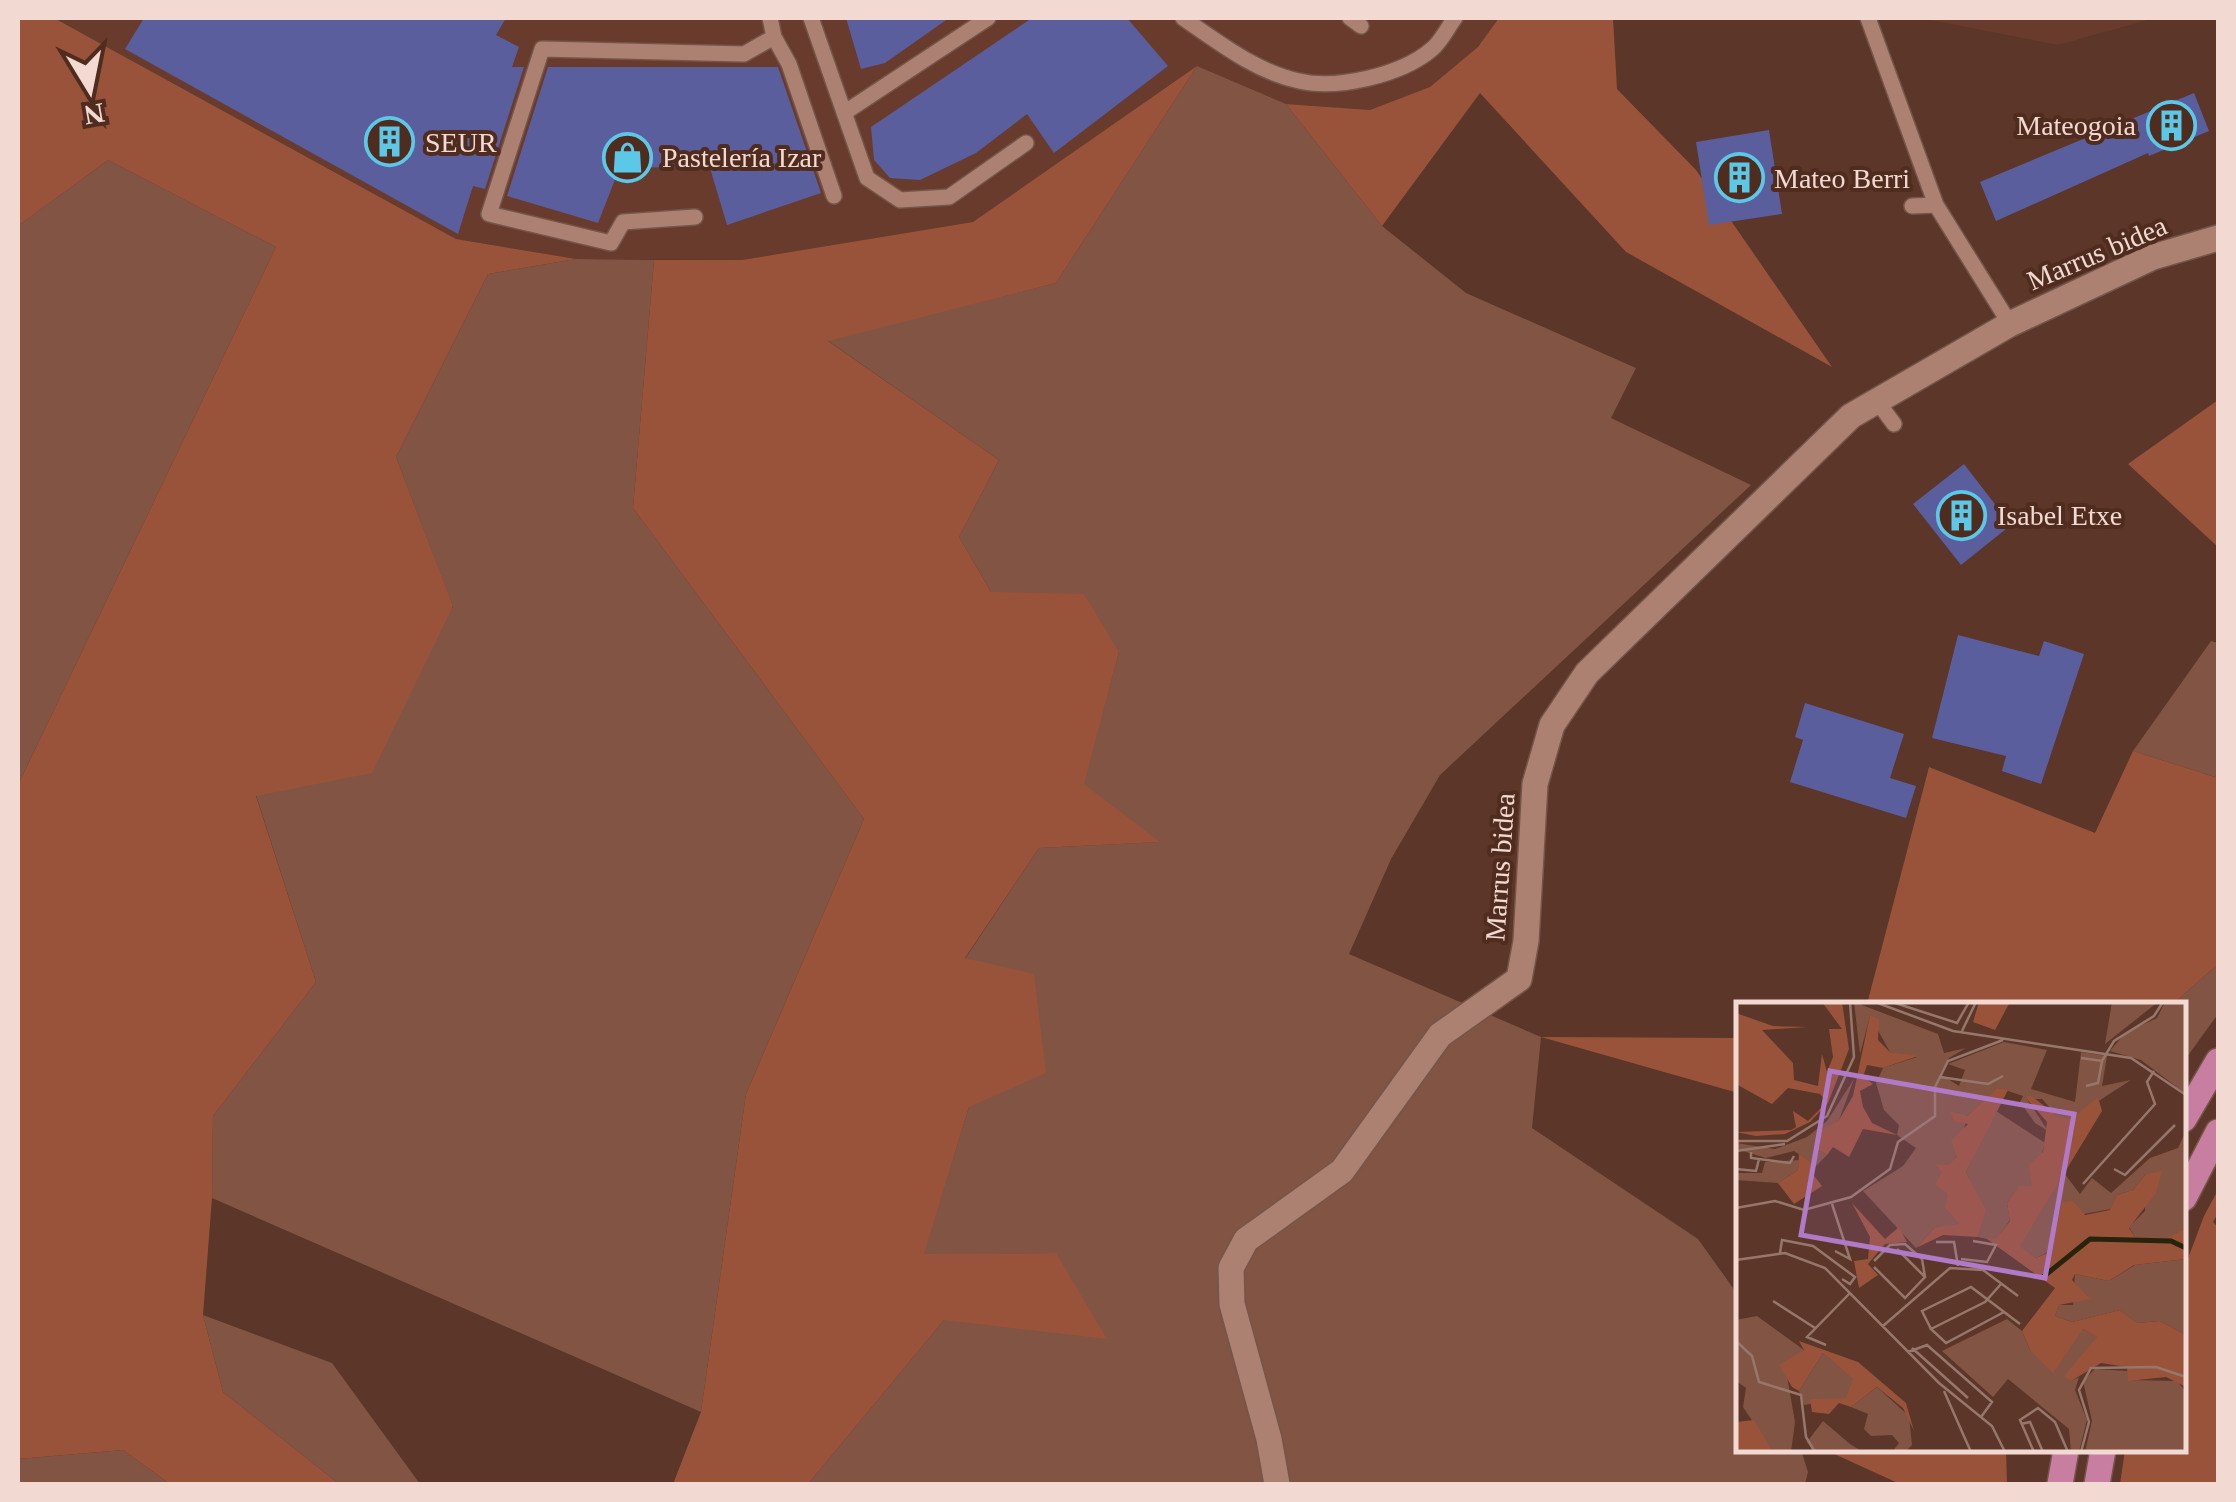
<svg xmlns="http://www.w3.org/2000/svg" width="2236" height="1502" font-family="'Times New Roman',serif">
<rect width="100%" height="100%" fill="#5b3629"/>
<path fill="#683b2c" d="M54 18H1499L1479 47 1431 87 1370 110 1286 104 1197 66 974 222 742 260 576 259 456 239Z
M1920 18H2218V19L2155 18 2058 45Z"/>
<path fill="#825444" d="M1197 66 1286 104 1382 226 1466 293 1636 368 1611 418 1751 485 1440 775 1391 859 1349 954 1541 1037 1532 1128 1698 1239 1738 1295V1450H1801L1808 1472 1805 1484H808L944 1320 1056 1253 923 1255 969 1107 965 959 1039 848 1158 842 1083 784 1119 652 991 592 959 537 999 460 827 340 1056 283Z
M108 160 276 247 18 785V226Z
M576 259 654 260 633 508 864 819 746 1094 701 1412 212 1198 213 1116 316 982 256 795 453 607 396 457 488 274Z
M2211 641 2218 643V781V778L2133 751Z
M2218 964V1014L2184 1061V1004H2173Z
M203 1315 332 1363 420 1484H339L223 1392Z
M123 1450 170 1484H18V1459Z"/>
<path fill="#99533b" d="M18 18H54L456 239 576 259 488 274 396 457 453 606 372 773 256 796 316 982 213 1116 212 1198 203 1315 223 1392 339 1484H170L123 1450 18 1459V785L276 247 108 160 18 226Z
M1499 18H1613L1617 89 1696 170 1832 367 1626 252 1480 93 1382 226 1286 104 1370 110 1430 87 1478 47Z
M1197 66 1056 283 828 341 999 460 959 537 991 592 1084 594 1119 652 1084 784 1160 842 1039 848 965 958 1034 974 1046 1073 969 1107 924 1254 1056 1253 1107 1339 944 1320 808 1484H673L701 1412 746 1094 864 819 633 508 654 260H742L973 222Z
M2218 400V399V547L2128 464Z
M2133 751 2218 778V964L2173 1004H1867L1929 767 2095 833Z
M1541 1037 1738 1038V1093Z
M2218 1190V1213L2213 1222 2218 1227V1484H2120L2125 1450H2184V1269L2204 1216Z
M1834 1450H2006L2007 1484H1900L1830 1452Z"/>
<path fill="#5a5e9d" d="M144 18H506L496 35 519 47 512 67H524L485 189 473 186 458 234 125 49Z
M846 18H949L885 63 861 69Z
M1032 18H1127L1168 66 1054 153 1027 114 976 153 920 180 890 178 874 160 871 127Z
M548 67H778L821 193 727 225 710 168 620 167 598 223 507 196Z
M2194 93 2209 131 2149 156 2148 153 1996 221 1980 182Z
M1769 130 1782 214 1709 225 1696 142Z
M1964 464 2011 525 1961 565 1913 504Z
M1958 635 2039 656 2044 641 2084 654 2041 784 2002 771 2006 756 1932 738Z
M1805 703 1904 734 1890 778 1916 786 1906 818 1790 782 1803 740 1795 737Z"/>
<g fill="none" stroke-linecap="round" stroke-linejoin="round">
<defs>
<path id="lane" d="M770 18 774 37 789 64 834 196
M811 18 867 178 900 200 949 197 1026 143
M1183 18C1218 42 1256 72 1299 81 1337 90 1402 75 1432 49 1441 42 1448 27 1455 18
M1350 18 1361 26
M1868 18 1936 205 2010 324
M844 113 988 18
M1912 206 1936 205
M695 217 623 222 611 243 489 214 542 49 744 54 774 37
M1877 401 1894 424"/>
<path id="street" d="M1277 1484 1269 1439 1232 1304 1231 1268 1246 1240 1342 1171 1440 1035 1519 979 1526 941 1535 784 1552 725 1587 673 1851 416 2010 324 2153 257 2218 238"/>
<path id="primary" d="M2184 1119 2218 1061
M2184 1198 2218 1132
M2060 1484 2066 1450
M2097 1484 2103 1450"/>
</defs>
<use href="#lane" stroke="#75554a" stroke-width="18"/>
<use href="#street" stroke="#75554a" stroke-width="28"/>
<use href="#primary" stroke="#75554a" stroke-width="28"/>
<use href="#lane" stroke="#ac8172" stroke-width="15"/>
<use href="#street" stroke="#ac8172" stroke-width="25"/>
<use href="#primary" stroke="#c87ea0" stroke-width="25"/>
</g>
<defs>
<symbol id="building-ring" viewBox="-11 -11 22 22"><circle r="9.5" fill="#502c1f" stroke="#5bc8e7" stroke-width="1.5"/><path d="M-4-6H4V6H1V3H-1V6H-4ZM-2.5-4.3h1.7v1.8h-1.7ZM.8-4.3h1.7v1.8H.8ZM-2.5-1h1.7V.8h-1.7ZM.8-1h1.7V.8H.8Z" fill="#5bc8e7"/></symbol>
<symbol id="shop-ring" viewBox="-11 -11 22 22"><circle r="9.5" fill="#502c1f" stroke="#5bc8e7" stroke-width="1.5"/><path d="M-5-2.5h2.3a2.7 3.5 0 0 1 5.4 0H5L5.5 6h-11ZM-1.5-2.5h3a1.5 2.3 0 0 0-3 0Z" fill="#5bc8e7"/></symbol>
</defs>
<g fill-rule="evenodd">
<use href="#building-ring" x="2144" y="98" width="55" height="55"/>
<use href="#building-ring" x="362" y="114" width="55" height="55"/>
<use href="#shop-ring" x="600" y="130" width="55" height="55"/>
<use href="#building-ring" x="1712" y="150" width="55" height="55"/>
<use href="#building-ring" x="1934" y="488" width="55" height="55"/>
</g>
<g text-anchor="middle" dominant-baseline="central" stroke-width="8" stroke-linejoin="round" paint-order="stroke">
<g font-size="28" fill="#f2d9d1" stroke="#502c1f" text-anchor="start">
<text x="2136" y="125" text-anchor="end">Mateogoia</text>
<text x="425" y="142">SEUR</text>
<text x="662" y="157">Pastelería Izar</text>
<text x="1774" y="178">Mateo Berri</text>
<text x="1997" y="515">Isabel Etxe</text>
</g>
<g font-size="28" fill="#f2d9d1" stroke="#502c1f">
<text transform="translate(2097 253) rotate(-23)">Marrus bidea</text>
<text transform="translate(1500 867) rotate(-86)">Marrus bidea</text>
</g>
</g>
<g transform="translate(1736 1002)">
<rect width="450" height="450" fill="#5b3629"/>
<path d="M118 0 202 32 208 51 230 46 213 56 204 72 223 84 229 68 212 62 268 40 311 48 295 87 339 100 345 50 371 54 366 84 395 78 335 117 323 116 306 97H291L312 129 299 121 284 100 287 94 263 86 231 114 222 153 206 170 225 223 199 225 180 246 127 189 167 164 180 146 161 133 163 123 148 108 140 81 147 66 181 55 154 50 134 14 124 52ZM376 0H422L369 42ZM429 0H450V92L405 58 374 49 389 31 421 16ZM118 77 103 118 83 130 82 148 91 153 80 164 58 149 30 156 0 147V141L39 147 71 135 91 119ZM260 109 309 141 296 184 283 185 271 201 274 218 261 237H251L242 235 249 208 230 170ZM450 129V226L431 237 399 235 393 225 409 209 410 172 397 188 381 193 375 207 326 216 314 249 300 256 283 244 328 171 344 192 356 176 375 191 414 156 442 146ZM63 158 62 168 42 181 0 178V171H26L29 160ZM450 257V333L424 319 401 321 384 308 336 320 319 314 323 303H337L339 272 373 279 399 263ZM21 314 68 348 51 374 59 420 55 450H37L7 405 10 386 0 379V318ZM271 317 286 329 294 348 347 327 362 335 335 379 343 375 339 388 351 418 343 450H335L333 427 272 377 257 395 206 349ZM87 351 118 377 111 396 68 403 63 389ZM359 367 392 369V378L441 379 450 390V450H349L356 419 347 379ZM141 385 173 414 176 443 169 450H156L163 441 156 433 135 434 128 427 132 412 115 405ZM87 419 114 442 127 450H78L71 440Z" fill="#825444"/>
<path d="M86 0H106L113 47 92 101 74 120 49 132 20 134 0 130 55 128 60 125 57 109 72 119 91 100 84 92 52 86 36 102 0 82V11L37 24 72 25 26 28 57 61 58 78 82 84 86 52 91 70 97 55 93 27H106ZM243 0H274L259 28 237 20ZM134 13 143 17 142 38 154 50 182 54 147 66 131 63 127 75 137 82 124 89 127 105 136 121 161 133 127 127 113 155 97 145 91 153 82 148V130L103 118 117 94ZM262 86 272 88 230 170 250 208 242 235 207 233 180 246 199 225 224 222 209 206 212 192 199 183 206 170 199 162 212 163 221 154 215 139 232 122 218 119 214 109 231 114ZM294 93 323 115 335 117 362 95 366 109 284 244 300 256 314 250 326 200 337 199 349 213 374 208 381 193 397 188 410 172 426 169 420 191 393 226 399 235 431 236 450 226V257L398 263 373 279 339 272 336 278 354 297 323 303 319 314 336 320 384 308 401 321 424 319 450 333V385L430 375 392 379 391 365 365 361 335 379 328 374 361 335 347 327 317 371 294 348 286 329 319 286 251 237 261 236 274 219 271 201 283 184H296L293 163 307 150 311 120 290 96ZM63 152 80 164 75 170 86 184 58 202 42 181 62 168ZM116 201 149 237 163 225 171 240 149 242 132 262 142 273 123 286 118 259 132 257 134 235ZM63 339 122 360 170 401 178 429 167 406 141 385 115 405 103 401 93 412 76 410 74 397 110 396 117 377 87 351 63 389 56 385 43 363 68 348ZM18 418 37 450H0V420Z" fill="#99533b"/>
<path fill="none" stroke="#28230b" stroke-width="5" d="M307 275 354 237 435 239 450 246"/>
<path fill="none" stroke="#97776c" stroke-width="2.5" d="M139 0 217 29 395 56 450 93M156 0 221 21 233 0M226 29 240 0M345 56 366 59 378 39 418 14 427 0M204 75 252 82 267 74M350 84 362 81 366 59M0 139H51L91 114 118 55 114 0M0 149 49 142M15 150V156L54 161 58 154M0 167 20 169 23 157M378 167 389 173 439 123M347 182 419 102 411 80 418 69M96 202 114 257 99 249M0 206 39 199 68 208 115 195 154 167 162 140 199 114V85L212 59 267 38M200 240H218L222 264M44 251 46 238 77 244 119 275 114 282 106 277M225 257 251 260 260 243 237 239M0 258 49 251 89 266 203 381 256 424 269 450M138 259 154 243 169 242 186 257 189 275M138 265 169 296 189 275 161 247M265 282 249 300 195 327 210 341 268 310M37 299 79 326M147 324 214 266 247 268 282 294M195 327 186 309 235 285 284 322M0 339 16 354 23 380 65 393 70 435 79 450M90 343 71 335 114 291M176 346 232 396M172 350 191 343 256 400 245 415M208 389 235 450M285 422 294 420 307 450M298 450 284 418 302 406 319 420 332 450M345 450 353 420 343 388 355 366 420 365 450 375"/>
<path fill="#b17ac7" fill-opacity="0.15" stroke="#b17ac7" stroke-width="5" d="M94 69 338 112 309 276 65 233Z"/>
<rect width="450" height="450" fill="none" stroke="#f2d9d1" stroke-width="5"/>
</g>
<rect width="2236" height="1502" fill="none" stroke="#f2d9d1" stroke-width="40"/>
<g transform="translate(90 90) rotate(170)" stroke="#502c1f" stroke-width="8" paint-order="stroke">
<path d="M0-8L18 38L0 25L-18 38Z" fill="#f2d9d1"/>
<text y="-15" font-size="28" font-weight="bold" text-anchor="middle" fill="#f2d9d1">N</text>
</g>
</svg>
